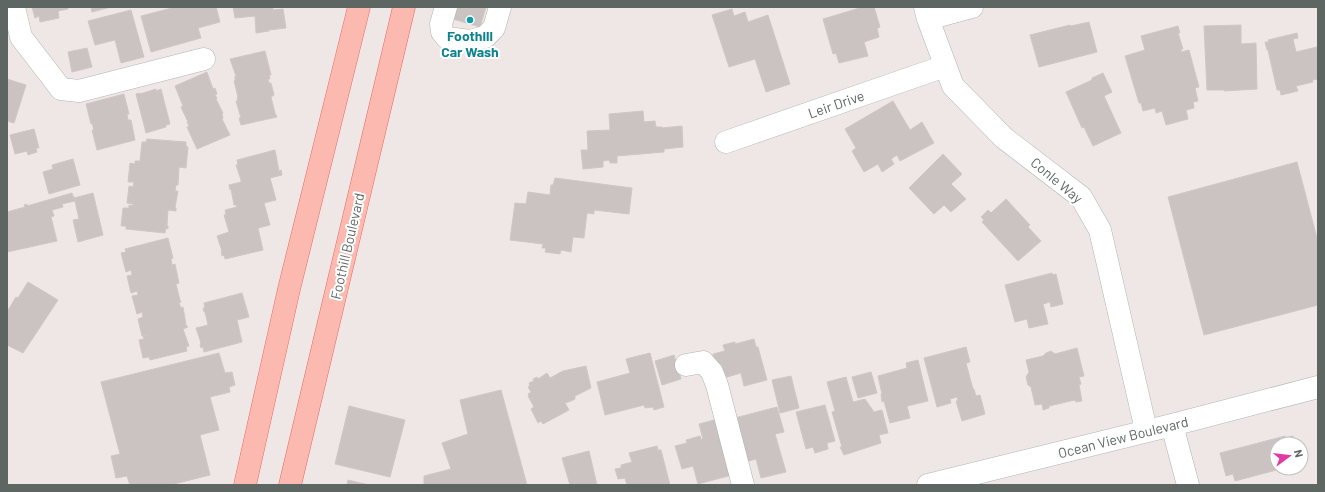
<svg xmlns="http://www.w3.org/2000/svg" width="1325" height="492" font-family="Barlow,sans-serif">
<rect width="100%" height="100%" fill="#efe7e6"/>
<path fill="#cbc3c2" stroke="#d4c5c5" d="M32 7H68V9L58 11 59 18 40 22 39 16 35 18Z
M91 7H111L92 12Z
M176 7H216L220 22 198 28 201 38 151 52 141 16Z
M233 7H273V10L283 9 286 28 269 30V31L256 33 255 16 235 18Z
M438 7H486L480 27 436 14Z
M863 7H874L880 27 877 28 879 37 864 42 868 56 839 63 836 53 833 54 823 19Z
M732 9 734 16 745 12 748 22 768 15 790 84 766 92 755 59 729 67 712 15Z
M131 10 144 57 121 63 115 40 95 45 88 21Z
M1089 22 1097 52 1039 67 1030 35 1070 25 1071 26Z
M1241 25V44L1256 43 1257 89 1224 91V90H1207L1204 26Z
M1178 26 1180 33H1178L1183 49H1181V52L1189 50 1199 87 1195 88 1198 101 1193 102 1194 108 1186 110 1188 119 1166 125 1162 111 1156 113 1155 108 1143 111 1141 103H1139L1125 56 1145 50 1141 36Z
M1297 33 1298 38 1293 39 1296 52 1317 47 1318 53V79L1312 80 1313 82 1296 86 1298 91 1281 95 1280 90H1277L1268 50H1267L1265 42H1269L1268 40Z
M87 48 92 67 72 72 68 52Z
M265 51 271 75H269L270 79H268L269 83H271L274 95 271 97 275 113 277 117 241 125 239 118H241L236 101H238L237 98 238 97 234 81H235V76H236L230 59Z
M207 72 213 89 215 88 217 94 215 95 217 98 216 99 223 113 222 114 223 118 222 119 230 135 197 149 187 127 189 126 187 122H188L181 107 183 106 175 86Z
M1103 73 1112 92 1104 96 1121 133 1093 146 1084 127 1082 128 1066 92 1092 80V78Z
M7 79 26 85 14 123 7 121Z
M156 89V91L161 89 170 124 166 125V127L146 133 136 94 140 93V94Z
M124 94 129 114H127L128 120H131L135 140 97 150 92 130H94L92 123 91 124 86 104Z
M893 101 910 130 922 122 934 143 900 161 897 155 891 159 894 164 882 172 878 164 864 172 852 151 856 148 845 129Z
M643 111 644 122 655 121 656 127H662V128L682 126 683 147 664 149V152L617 156V163H610L609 160 603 161V167L583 169 581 150H588L587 131 610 130 609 114Z
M34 129 39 148H36L37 152 28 155 27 151 15 154 10 135Z
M147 139 186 142V146L188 147 186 168 179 167 178 185H176L175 191H178L175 208H176V211L168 210 167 226H168V229L166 228 165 233 126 229V226H121L123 208H129V205L133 206V204L127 203 129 186 133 187 134 182H128L130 163 135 164V161H140L142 142H146Z
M275 150 279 171 281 170 282 175 270 178 276 200 264 203 270 225 258 228 263 250 225 259 224 255 222 256 221 251H222L217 236 229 232 224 215 226 214 225 210 237 207 236 205H234L231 189 230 190 229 185 241 182V180L236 165H238L237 160Z
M943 154 962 174 951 184 966 199 951 212 944 205 934 214 909 188Z
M73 159 80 185 49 194 43 172 53 169 52 165Z
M1297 162 1318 242V305L1204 335 1168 197Z
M555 178 632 188 629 214 594 210V214L587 213 584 238 573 237 571 252 561 250 560 254 545 252 546 248H542L543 244 510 240 515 203 526 204 528 192 550 195 551 185H553Z
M72 193 74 198 93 193 103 235 78 242 73 220 79 219 75 201 62 204 63 207 52 210 54 216 51 217 57 241 7 252V212L25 207 24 205 27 204V206Z
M1006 199 1030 225 1028 227 1041 241 1018 261 982 222 984 220 981 217 988 210 991 213Z
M168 238 173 258 171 259 172 265 175 264 179 283 176 284 180 300 181 302 179 303 181 308 183 307 186 325 188 327 183 329 189 346 186 347 187 351 150 360 149 357 143 358 139 340 144 339 143 336 148 335 142 336 138 319 143 317 142 312 137 314 132 296 138 295 137 291 131 293 127 276 132 275 131 270 126 272 121 253 126 252 125 249Z
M1052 273 1053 275 1056 274 1063 304 1051 307 1050 302 1043 304 1048 324 1029 328 1027 319 1015 322 1005 285Z
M28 282 58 300 23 353 7 345V312L16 297 18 298Z
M242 293 249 317 237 320 242 342 204 352 203 347 201 348 200 344 201 343 196 328 208 325 205 312H204L203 308H205L204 303Z
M754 339 756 347H758L767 380 744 386 741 373 720 379 713 354 725 351 723 345 735 342V344Z
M966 347 970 362 966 363 973 389H974L976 396 980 395 985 414 962 421 956 401H958L957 397 950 399 951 403 937 407 924 358Z
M1077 348 1084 376 1079 377 1081 384 1079 385 1082 401 1076 402 1075 400 1049 406V408L1043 410 1042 404 1035 405 1031 387 1028 385 1026 377 1029 372 1026 360 1043 356 1046 353 1051 351 1055 354Z
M219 353 225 373 232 372 235 385 229 387 230 392 210 397 219 430 200 435 210 475 170 485H130L127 476 116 478 111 456 120 454 101 382Z
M650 353 664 407 654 410 653 407 645 408 644 405 605 415 597 382 630 373 626 359Z
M674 355 681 379 662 385 655 361Z
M918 360 928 401 907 406 910 418 890 423 884 401 882 402 881 394H882L878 376 907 368 906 363Z
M586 366 591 388 575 396V399L571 401 565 403 569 410 543 424 541 421 538 423 531 409 534 407 528 396H529L528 394 531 392 528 387 530 386 529 383 534 381 533 379 537 377 538 379 547 373 550 378 563 371Z
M871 372 877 393 858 398 852 377Z
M791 376 799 408 780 413 772 380Z
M846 377 853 402 865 399 874 412 882 410 888 433 879 435 881 443 844 455 840 447H842L832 412 835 411 827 382Z
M501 390 527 485H424V476L451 469 442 443 468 434 460 400Z
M825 405 835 441 827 443 828 449 815 453 813 447 806 449 796 412Z
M349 406 405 420 390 477 335 464Z
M777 407 784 432 775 434 786 472 761 478 756 459 745 462 731 419Z
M718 419 732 475 698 484 693 466 682 469 675 446 687 443 686 440 700 436 701 439H703L699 424Z
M1285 436V438L1293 436 1296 444H1277V468H1284L1235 481 1233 474 1226 476 1220 453Z
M657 446 658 450H661L670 485H627L625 478 618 479 615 469 621 468V465L632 462 629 453Z
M589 451 597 485H570L562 458Z
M348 480 369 485H347Z"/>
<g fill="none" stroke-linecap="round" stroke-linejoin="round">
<defs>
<path id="minor" d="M14 7 21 37 61 89 79 91 204 59
M446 7 441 24 442 32 447 38 470 41 485 37 494 28 500 7
M925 7 928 19 953 86 1004 138 1081 197 1100 230 1146 430
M928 19 972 7
M726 142 945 66
M686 365 703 362 712 372 717 385 743 485
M1172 425 1188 485
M928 485 1172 425 1318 387"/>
<path id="major" d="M245 485 289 289 359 7
M290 485 404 7"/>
</defs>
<use href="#minor" stroke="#afb5b5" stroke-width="23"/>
<use href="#major" stroke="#eb6664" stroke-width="23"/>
<use href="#minor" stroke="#fff" stroke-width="22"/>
<use href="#major" stroke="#fbb9af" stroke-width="22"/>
</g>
<circle fill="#0f9aa8" stroke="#fff" stroke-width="1.5" cx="470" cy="20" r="4"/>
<g text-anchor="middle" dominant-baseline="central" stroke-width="4" stroke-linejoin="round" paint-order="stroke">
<g font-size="14" font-weight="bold" fill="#0d838f" stroke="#fff">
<text x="470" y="35">Foothill<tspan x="470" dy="16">Car Wash</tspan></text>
</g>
<g font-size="14" fill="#5e6664" stroke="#fff">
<text transform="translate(836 104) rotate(-19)">Leir Drive</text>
<text transform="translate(1057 180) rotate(40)">Conle Way</text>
<text transform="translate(347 246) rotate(-77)">Foothill Boulevard</text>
<text transform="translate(1123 437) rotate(-14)">Ocean View Boulevard</text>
</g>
</g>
<rect width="1325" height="492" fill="none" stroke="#5e6664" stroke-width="16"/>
<g transform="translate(1289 456) rotate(75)"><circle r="19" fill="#ffffff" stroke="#bfc2c1"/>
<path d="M0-3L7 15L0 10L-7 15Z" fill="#e13aa3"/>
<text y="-6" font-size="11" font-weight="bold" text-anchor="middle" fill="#5e6664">N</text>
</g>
</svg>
